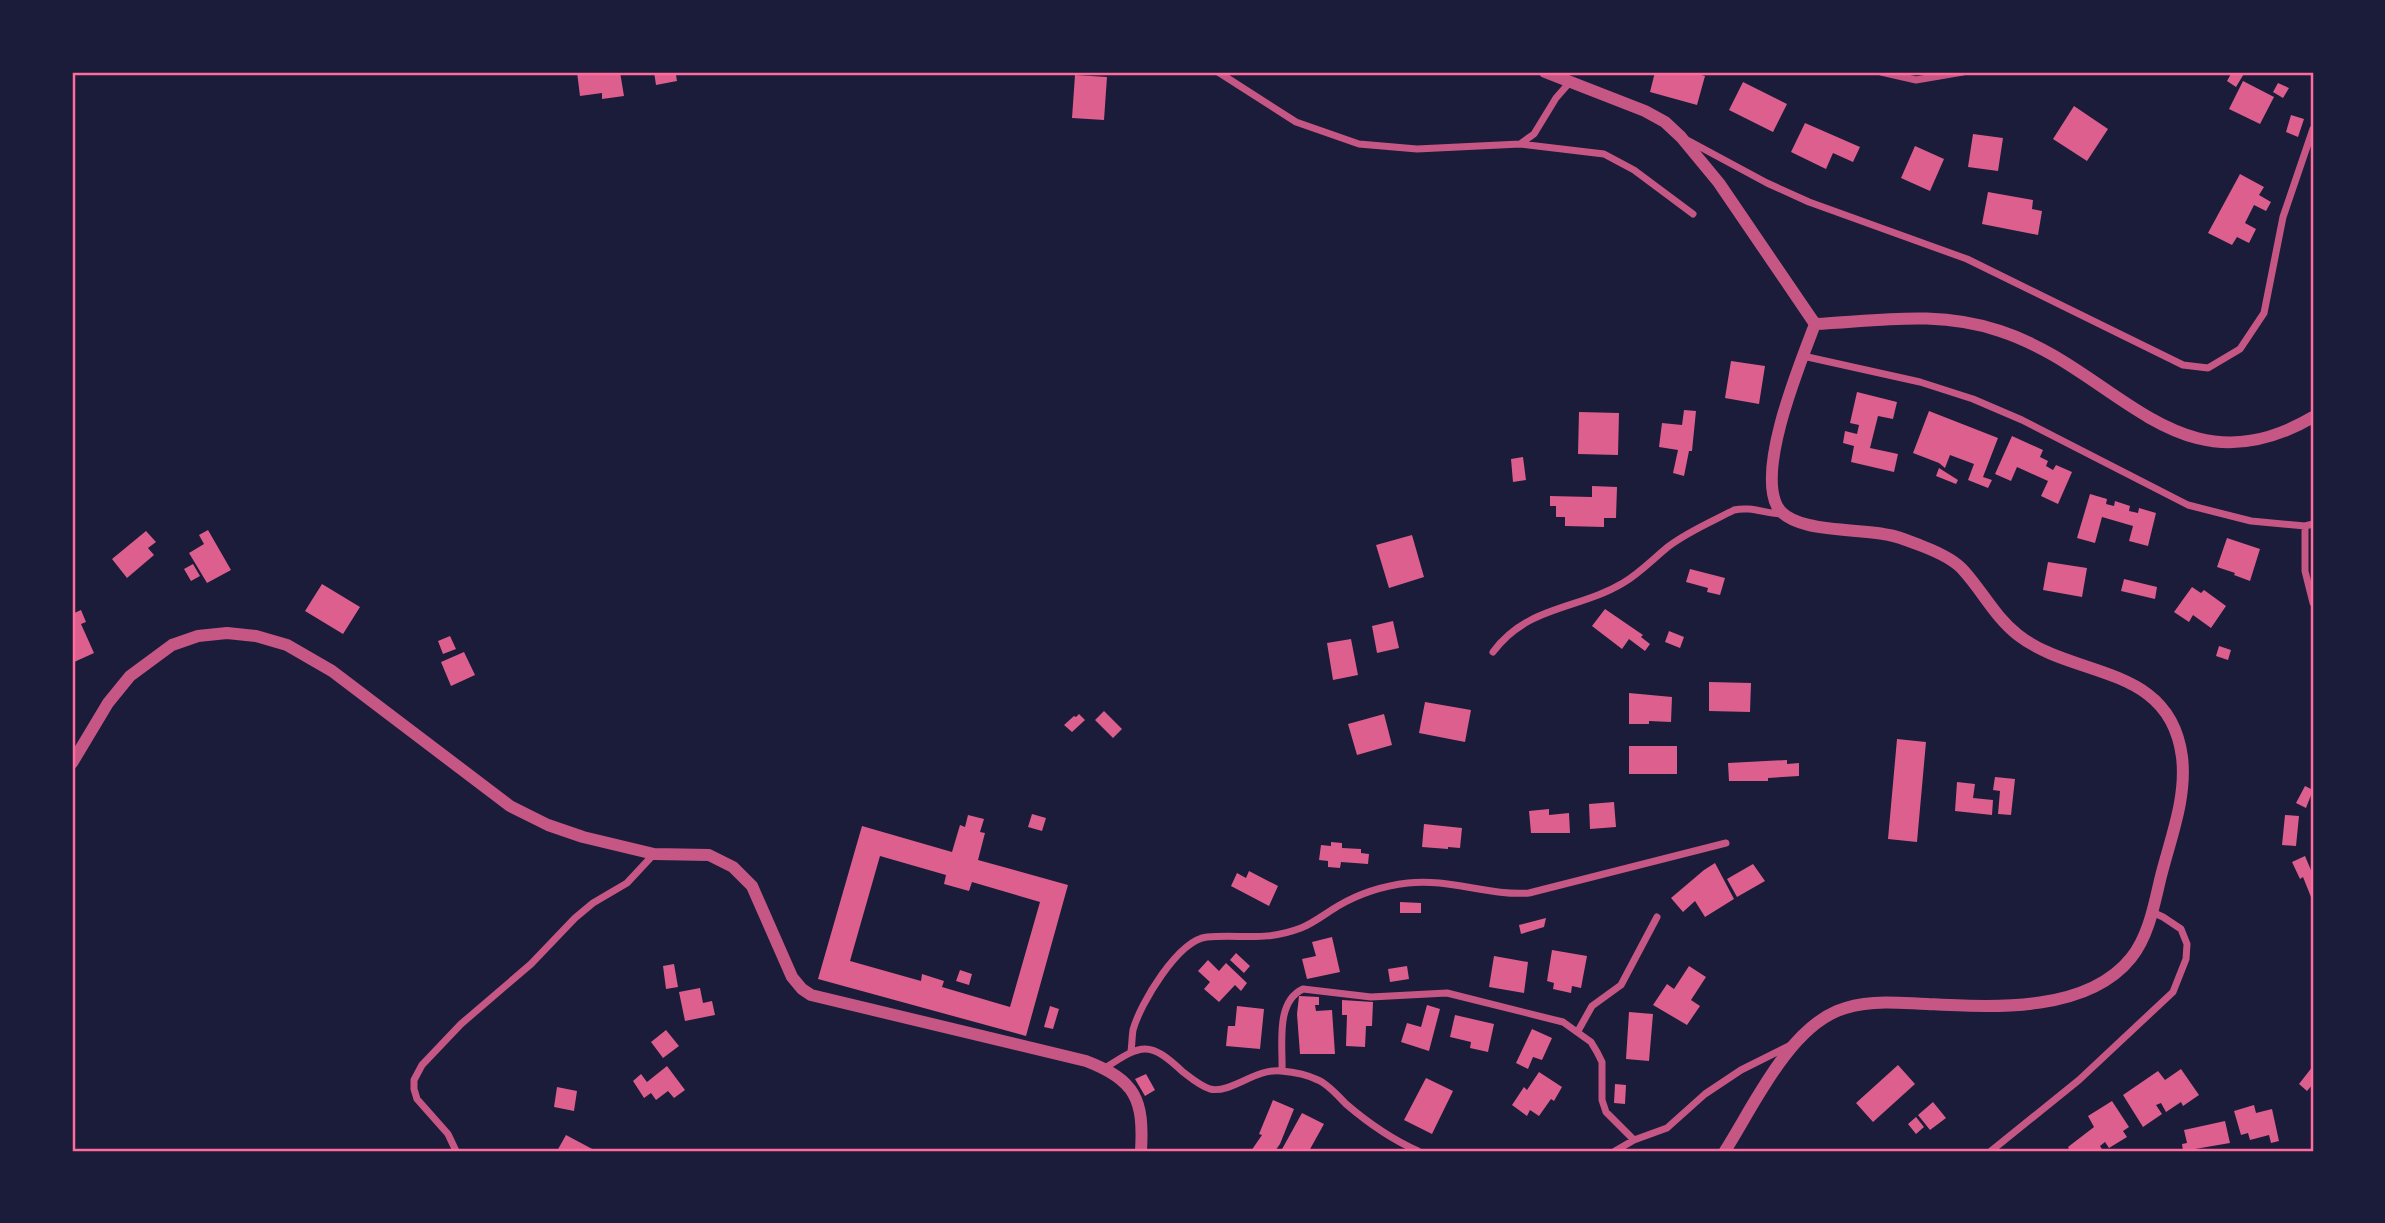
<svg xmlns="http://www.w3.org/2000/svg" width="2385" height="1223" font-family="Jost,sans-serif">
<rect width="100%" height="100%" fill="#1b1b3a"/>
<path fill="#dd5f8e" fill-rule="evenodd" d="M577 72H620L624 96 602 99V93L580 96Z
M654 72H688V73L676 75 677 81 656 85Z
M1655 72H1690L1705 76 1697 105 1650 92Z
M2232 72H2245L2236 87 2227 81Z
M1075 75 1107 77 1104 120 1072 118Z
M2243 81 2274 97 2260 124 2229 109Z
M1743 82 1787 104 1773 132 1729 110Z
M2278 83 2289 88 2283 98 2273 92Z
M2074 106 2108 129 2087 161 2053 139Z
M2291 115 2304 119 2298 137 2286 132Z
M1805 123 1860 147 1853 162 1833 153 1826 169 1791 152Z
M1973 134 2003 138 1998 171 1968 167Z
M1915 146 1944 159 1930 191 1901 178Z
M2240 174 2264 187 2259 195 2271 202 2266 211 2254 205 2245 223 2256 229 2249 243 2237 237 2232 245 2208 233Z
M1988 192 2033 200 2032 209 2042 211 2038 235 1982 224Z
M1731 361 1765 366 1759 404 1725 398Z
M1857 392 1897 402 1893 419 1878 416 1870 448 1898 454 1894 472 1851 462 1854 446 1843 443 1845 431 1857 434 1859 425 1850 423Z
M1684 410 1696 411 1692 451H1689L1684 476 1673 473 1678 450 1659 447 1662 423 1682 425Z
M1929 411 1998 438 1983 477 1992 480 1988 488 1968 480 1974 464 1950 455 1945 468 1939 463 1913 453Z
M1579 412 1619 413 1618 455 1578 454Z
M2012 436 2043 450 2040 457 2048 461 2046 466 2053 470 2056 465 2072 472 2058 504 2041 496 2048 481 2017 467 2011 481 1995 474Z
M1523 457 1526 480 1513 482 1511 459Z
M1939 468 1958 480 1956 484 1936 476Z
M1592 486 1617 487 1616 518H1604V527L1565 526V517H1556V506H1550V496L1592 497Z
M2090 494 2107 499 2106 504 2114 506 2115 501 2130 506 2129 511 2138 513 2139 508 2156 513 2148 546 2129 541 2133 526 2102 517 2095 543 2077 538Z
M208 530 231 570 207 583 189 553 204 544 199 535Z
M146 531 156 542 148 548 154 555 127 578 112 559Z
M1412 535 1424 577 1389 588 1376 545Z
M2227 538 2260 549 2250 581 2234 575 2235 573 2217 567Z
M2048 562 2087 568 2082 597 2043 590Z
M193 564 200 576 191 581 184 569Z
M1690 569 1725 578 1720 595 1707 592 1708 588 1686 582Z
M2124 579 2157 587 2155 599 2121 591Z
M322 584 360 607 343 634 305 611Z
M2192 587 2201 593 2204 590 2226 606 2211 628 2193 615 2189 622 2174 612Z
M1605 609 1643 635 1641 637 1650 644 1645 651 1629 639 1622 649 1592 626Z
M81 610 86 622 81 624 94 653 72 663V614Z
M1393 621 1399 648 1377 653 1372 626Z
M1669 631 1684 637 1680 648 1665 642Z
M450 636 456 649 443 654 438 641Z
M1351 639 1358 675 1333 680 1327 643Z
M2219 646 2231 650 2228 660 2216 656Z
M464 652 475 675 451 686 441 662Z
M1709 682 1751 683 1750 712 1709 711Z
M1629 693 1672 697 1671 722 1649 721V724H1629Z
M1425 702 1471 710 1465 742 1419 733Z
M1104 711 1122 729 1113 738 1095 720Z
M1079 714 1085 720 1072 732 1064 725 1074 716 1076 717Z
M1384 714 1392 745 1357 755 1348 724Z
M1897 739 1926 742 1917 842 1888 839Z
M1629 746H1677V774H1629Z
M1787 760V764L1799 763V776L1768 778V781H1729L1728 763Z
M1995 777 2015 779 2011 815 1998 814 2000 791 1993 790Z
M1957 782 1975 784 1973 798 1993 800 1992 815 1955 811Z
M2305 786 2313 790 2306 808 2296 803Z
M1614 802 1616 827 1590 829 1589 804Z
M1549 809V815L1569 813 1570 833H1531L1529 811Z
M1032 814 1046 818 1042 831 1028 827Z
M968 815 984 819 980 832 985 833 978 860 1068 885 1026 1036 818 979 862 826 952 852 960 825 965 827ZM880 856 946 875 944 884 969 891 972 882 1040 902 1010 1007 942 987 944 981 922 974 921 981 850 961Z
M2285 815 2299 816 2296 846 2282 845Z
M1424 824 1462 828 1460 848 1448 847V849L1422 847Z
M1331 842 1342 843V848L1361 849V853L1369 854 1368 864 1341 862 1340 868 1328 867V861L1319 860 1321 845 1331 846Z
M2305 856 2313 875V902L2303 877 2300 879 2292 862Z
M1715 863 1734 899 1705 917 1695 901 1683 912 1671 898 1704 870Z
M1753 864 1765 881 1737 897 1727 879Z
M1249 871 1278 886 1269 906 1231 886 1237 873 1246 878Z
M1400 902 1421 903V913H1400Z
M1546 918 1544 927 1521 934 1519 925Z
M1332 937 1340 972 1307 979 1302 959 1316 956 1312 942Z
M1552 950 1587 956 1581 988 1572 986 1571 993 1553 989 1554 983 1547 981Z
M1236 953 1250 966 1244 973 1230 960Z
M1494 956 1528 962 1524 993 1489 987Z
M1208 960 1219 971 1226 963 1247 983 1241 991 1235 985 1219 1002 1204 989 1210 982 1198 971Z
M674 964 678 987 666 989 663 966Z
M1407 966 1409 979 1390 982 1388 969Z
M1689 966 1706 977 1691 1000 1700 1006 1687 1025 1653 1005 1667 984 1674 989Z
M960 970 972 974 969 985 956 981Z
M700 988 703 1003 712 1001 715 1015 685 1021 679 992Z
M1299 996 1319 997V1005H1315L1316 1011 1332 1010 1335 1054H1300L1297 1014Z
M1342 1000 1373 1002 1372 1026H1366L1365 1047 1346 1046 1347 1015H1342Z
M1427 1005 1440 1009 1429 1051 1401 1042 1407 1023 1421 1027Z
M1050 1006 1059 1009 1053 1029 1044 1027Z
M1237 1006 1264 1009 1260 1049 1226 1046 1228 1026H1235Z
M1629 1012 1653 1014 1649 1061 1626 1059Z
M1455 1015 1494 1024 1488 1052 1470 1048 1471 1042 1450 1037Z
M1532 1029 1552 1038 1542 1060 1533 1057 1528 1069 1516 1063Z
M666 1030 679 1046 663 1058 651 1042Z
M1898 1065 1915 1084 1873 1122 1856 1103Z
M667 1066 685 1090 674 1098 668 1091 656 1100 651 1093 644 1098 633 1081 641 1074 647 1082Z
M2313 1066V1084L2307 1091 2299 1084Z
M2181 1069 2199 1095 2183 1106 2181 1102 2166 1112 2161 1103 2156 1105 2162 1114 2143 1127 2123 1095 2158 1071 2165 1080Z
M1539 1072 1562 1087 1554 1101 1551 1099 1539 1116 1530 1110 1527 1116 1512 1105 1524 1087 1527 1090Z
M1146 1074 1155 1090 1145 1096 1135 1079Z
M1426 1078 1453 1091 1432 1134 1404 1120Z
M1615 1084 1626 1085 1625 1104 1614 1103Z
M557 1087 577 1091 574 1111 554 1107Z
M1273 1100 1294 1109 1280 1144 1275 1151H1251L1262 1135 1259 1134Z
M2112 1101 2129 1127 2123 1131 2127 1137 2109 1148 2105 1142 2100 1146 2103 1151H2070L2068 1147 2094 1127 2088 1116Z
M1933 1102 1946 1118 1930 1130 1918 1115Z
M2254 1105 2256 1113 2272 1109 2279 1141 2271 1143 2269 1135 2250 1140 2248 1133 2241 1135 2234 1111Z
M1302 1113 1324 1124 1309 1151H1281Z
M1916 1117 1924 1127 1916 1134 1908 1124Z
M2225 1121 2230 1143 2183 1151 2182 1144 2187 1143 2184 1130Z
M566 1135 596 1151H557Z"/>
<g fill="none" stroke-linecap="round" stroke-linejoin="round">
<path stroke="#c65784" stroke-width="7" d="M1218 72 1296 122 1359 144 1417 149 1520 144 1534 134 1556 98 1570 82
M1881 72 1916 80 1963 72
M1689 141 1767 183 1809 202 1967 259 2183 365 2208 368 2240 349 2264 313 2283 217 2313 129
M1520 144 1604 154 1634 170 1693 214
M1803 356 1920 382 1973 399 2022 420 2188 505 2251 521 2305 526 2313 524
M2305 526V571L2313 603
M1493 652C1528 605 1578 610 1623 583 1640 573 1654 558 1669 546 1689 531 1713 521 1734 510 1751 506 1766 514 1783 514
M1578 1031 1592 1006 1621 985 1657 917
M1131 1051C1132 1044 1132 1036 1133 1030 1140 1004 1178 940 1207 937 1243 934 1264 942 1301 928 1314 923 1326 913 1338 906 1360 893 1382 886 1408 883 1448 878 1489 896 1529 893L1726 843
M1105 1068C1142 1044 1149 1040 1183 1072 1191 1078 1200 1086 1210 1089 1231 1094 1255 1068 1281 1071 1293 1072 1308 1075 1318 1080 1328 1084 1338 1096 1346 1104 1367 1122 1393 1140 1418 1151
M1282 1071C1283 1045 1275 1002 1303 989L1371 997 1447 993 1563 1022 1591 1042 1597 1052 1602 1062V1100L1606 1112 1634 1140
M456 1151 448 1134 417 1099 414 1089V1080L422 1065 461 1024 531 964 575 918 593 903 627 883 654 854
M1615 1151 1634 1140 1667 1128 1705 1094 1741 1070 1789 1046
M1991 1151 2079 1080 2173 992 2186 959 2187 944 2181 929 2163 917 2152 912"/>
<path stroke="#c65784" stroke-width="12" d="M1545 72 1645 111 1665 122 1681 137 1719 183 1815 324
M72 763 108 703 130 676 172 645 198 636 227 633 256 636 287 645 332 671 510 806 548 825 583 837 654 854 709 855 733 867 752 886 792 977 802 989 811 995 1086 1061C1136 1080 1144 1100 1141 1151
M1725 1151C1753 1107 1787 1032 1837 1011 1866 999 1896 1003 1927 1004 1990 1007 2086 1014 2131 958 2148 937 2154 906 2160 880 2170 839 2187 799 2182 757 2170 663 2074 679 2018 635 1995 617 1983 592 1964 571 1955 560 1935 551 1922 546 1911 542 1900 537 1889 535 1862 528 1791 534 1777 506 1757 467 1800 364 1815 324 1879 321 1937 310 2000 331 2117 369 2178 496 2313 417"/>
</g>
<rect width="2385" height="1223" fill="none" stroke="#1b1b3a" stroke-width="147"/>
<rect x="74" y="74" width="2238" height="1076" fill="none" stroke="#ff6b9d" stroke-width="2.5"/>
</svg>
